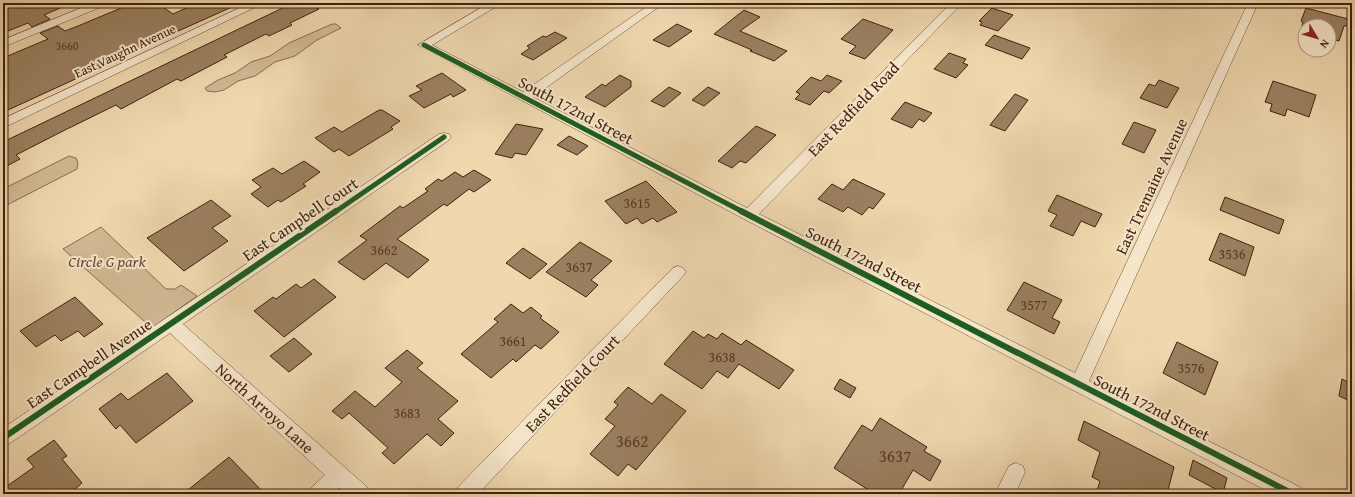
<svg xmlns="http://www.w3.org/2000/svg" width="1355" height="497" font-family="'Gentium Book Plus',serif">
<rect width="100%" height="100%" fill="#efd7ae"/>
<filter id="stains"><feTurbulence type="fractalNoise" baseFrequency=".005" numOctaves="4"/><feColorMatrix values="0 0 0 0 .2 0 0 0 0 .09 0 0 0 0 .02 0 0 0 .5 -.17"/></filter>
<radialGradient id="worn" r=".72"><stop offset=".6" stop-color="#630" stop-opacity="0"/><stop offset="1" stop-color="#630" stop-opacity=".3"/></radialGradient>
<path fill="#d1b892" stroke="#886c4e" d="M332 24H336L341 28 317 40 295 56 275 62 255 76 238 81 224 90 215 92 207 91 205 88 218 80 235 73 251 62 270 56 289 43Z
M69 156 76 158 78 163 77 169 3 207V189Z
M101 227 166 289H175L181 285 197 296 152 328 63 249Z"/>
<path fill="#9b8060" stroke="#3f210b" d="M3 3H72L44 15 50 19 32 27 28 23 3 33Z
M133 3H157L173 14 197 3H241L120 57 121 58 8 110 3 106V58L48 39 40 33 58 26 65 31 78 26Z
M293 3H308L319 9 290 23 292 25 269 36 266 34 224 55 227 57 181 81 177 79 121 109 116 105 61 132 16 155 20 159 3 168V142Z
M992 8 1013 15 998 31 980 25 982 22 979 21Z
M1306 8 1352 20V26H1344L1339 41 1329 38V26H1302L1303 22 1301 21Z
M744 10 760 17 740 31 787 51 774 61 750 51 752 50 714 34Z
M863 19 893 30 865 59 849 53 856 46 841 39Z
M677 24 692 31 669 47 653 40Z
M555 32 567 38 533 60 521 54 530 48 527 46 543 36 546 37Z
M994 35 1030 48 1022 59 985 45Z
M949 53 966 59 963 63 968 65 956 78 934 69Z
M442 73 466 90 453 97 451 94 424 108 409 96 422 90 416 86Z
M620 75 631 81V87L605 107 585 97 602 84 605 86Z
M827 75 842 81 829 93 824 91 810 105 795 99 800 94 796 92 811 77 821 81Z
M1159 80 1179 88 1167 108 1140 98 1149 84 1155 86Z
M1273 81 1316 95 1309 117 1287 109 1285 116 1270 111 1272 104 1265 102Z
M669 87 681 93 664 107 651 101Z
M708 87 720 93 704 106 692 100Z
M1015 94 1028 100 1005 131 990 125Z
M905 102 932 113 924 122 919 119 912 128 891 119Z
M379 110H382L400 121 391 127 393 129 349 156 339 149 334 152 315 138 334 127 342 132Z
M1134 122 1156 130 1144 153 1122 144Z
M516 124 543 129 526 155 515 153 512 158 495 154Z
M756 126 776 135 746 163 740 161 732 168 718 161Z
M569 136 588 146 577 155 557 145Z
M304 161 320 172 303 184 306 186 281 202 278 200 268 207 251 194 261 187 252 180 273 168 282 174Z
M474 170 491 180 474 192 469 189 447 206 444 204 397 239 429 260 408 278 386 263 364 280 338 262 367 240 360 236 400 206 403 208 428 191 425 189 438 179 442 181 455 172 463 177Z
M853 179 885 194 873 209 869 207 862 215 848 207 843 212 818 199 832 184 843 190Z
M646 181 677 212 657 222 653 218 642 224 637 218 626 224 605 201Z
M1057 195 1102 214 1095 227 1081 221 1073 236 1050 226 1057 215 1048 211Z
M1225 197 1284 220 1279 234 1220 210Z
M211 200 231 216 212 228 228 241 184 271 147 238Z
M1220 233 1254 247 1245 276 1209 260Z
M580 242 612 261 591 280 598 285 586 297 546 272Z
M523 248 547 264 530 279 506 263Z
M314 279 336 297 284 337 254 311 273 297 276 299 296 284 301 288Z
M1024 282 1062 300 1052 318 1060 322 1054 334 1007 310Z
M75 297 103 324 84 337 78 331 61 341 55 335 36 347 20 331Z
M511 304 523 313 531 307 542 316 540 318 559 332 541 349 535 345 516 362 513 359 491 378 461 354 498 322 494 319Z
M693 331 704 338 708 334 717 339 722 333 741 345 746 340 794 370 779 389 739 364 728 378 717 371 702 389 664 364Z
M294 338 312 354 289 372 270 356Z
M1177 342 1218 362 1205 395 1163 373Z
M407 350 423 363 417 368 458 401 438 419 454 433 441 446 427 434 394 464 382 453 388 448 349 413 342 419 332 411 355 391 375 407 402 382 385 368Z
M167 373 193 401 136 443 120 425 116 429 99 409 121 393 128 400Z
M840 379 856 388 850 398 834 389Z
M1342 379 1352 384V402L1339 396Z
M628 387 652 404 661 394 686 411 636 470 628 464 618 476 590 454 615 426 605 419 618 405 614 402Z
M880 418 927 447 924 451 941 461 930 481 913 470 899 494H875L834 468 862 425 872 431Z
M1084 421 1174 467 1167 494H1096L1100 481 1092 477 1100 452 1078 440Z
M54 440 67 456 62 459 82 483 69 494H3V489L34 467 27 459Z
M229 457 265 494H183Z
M1193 460 1227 478 1223 493 1189 475Z"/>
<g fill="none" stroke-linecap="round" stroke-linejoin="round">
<defs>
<path id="minor" d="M93 3H107L106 5 3 47V40Z
M250 3H264L3 128V119Z
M489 3H502L432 45 523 92 652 3H664L533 97 747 208 951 3H962L759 214 1075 373 1248 3H1258L1089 381 1300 487 1303 494H1273L744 219 418 45Z
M1343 3H1352V7L1344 5Z
M444 133 449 134 451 137 449 140 183 324 367 487 370 494H346L339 488 333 494H309L312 487 325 475 170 333 9 444 3 446V428L439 134Z
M678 266 683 268 686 272 683 276 478 494H455L458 487 673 268Z
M1016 463 1023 466 1025 472 1015 494H995L1009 466Z"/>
</defs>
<use href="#minor" stroke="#6b4e34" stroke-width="1"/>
<use href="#minor" fill="#f5e5ca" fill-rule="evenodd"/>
<defs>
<path id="cycleway-far1" d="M424 45 743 212
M335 212 444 137"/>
<path id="cycleway" d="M741 211 1293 494
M3 438 336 211"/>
</defs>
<use href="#cycleway-far1" stroke="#f5e5ca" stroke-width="7"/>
<use href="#cycleway" stroke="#f5e5ca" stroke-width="9"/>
<use href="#cycleway-far1" stroke="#1b5e20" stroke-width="5"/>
<use href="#cycleway" stroke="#1b5e20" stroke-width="6"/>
</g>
<g text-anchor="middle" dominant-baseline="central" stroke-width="4" stroke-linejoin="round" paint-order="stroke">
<g font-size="12" fill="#563920">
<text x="67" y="45">3660</text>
</g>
<g font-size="13" fill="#3f210b" stroke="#f5e5ca">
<text transform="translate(125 51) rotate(-25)">East Vaughn Avenue</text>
</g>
<g font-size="14" fill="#563920">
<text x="637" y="203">3615</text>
<text x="384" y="250">3662</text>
<text x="1232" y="254">3536</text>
<text x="579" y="267">3637</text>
<text x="1034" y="305">3577</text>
<text x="513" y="341">3661</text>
<text x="722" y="357">3638</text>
<text x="1191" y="368">3576</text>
<text x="407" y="413">3683</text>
</g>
<g font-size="16" fill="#3f210b" stroke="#f5e5ca">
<text transform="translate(853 109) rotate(-46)">East Redfield Road</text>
<text transform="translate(576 110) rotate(28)">South 172nd Street</text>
<text transform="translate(1151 186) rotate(-65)">East Tremaine Avenue</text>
<text transform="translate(300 219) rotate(-34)">East Campbell Court</text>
<text transform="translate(864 259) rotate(27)">South 172nd Street</text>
<text transform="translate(89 363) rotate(-34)">East Campbell Avenue</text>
<text transform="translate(572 383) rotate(-46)">East Redfield Court</text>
<text transform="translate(1152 407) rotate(27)">South 172nd Street</text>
<text transform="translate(265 408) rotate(42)">North Arroyo Lane</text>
</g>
<g font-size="16" font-style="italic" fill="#64472d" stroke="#f5e5ca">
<text x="107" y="261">Circle G park</text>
</g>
<g font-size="17" fill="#563920">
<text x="632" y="440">3662</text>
<text x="895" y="455">3637</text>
</g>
</g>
<rect width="1355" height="497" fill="none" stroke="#efd7ae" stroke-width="16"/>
<rect x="4" y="4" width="1347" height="489" fill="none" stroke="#3f210b" stroke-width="2"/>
<rect x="8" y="8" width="1339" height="481" fill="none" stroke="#3f210b"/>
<g transform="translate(1317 38) rotate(128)"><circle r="19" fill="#f5e5ca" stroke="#ac977e"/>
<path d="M0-3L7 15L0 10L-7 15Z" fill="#8f2418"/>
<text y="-6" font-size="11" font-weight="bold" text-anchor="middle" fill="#3f210b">N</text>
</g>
<rect width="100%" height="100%" filter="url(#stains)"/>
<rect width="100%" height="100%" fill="url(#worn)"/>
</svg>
